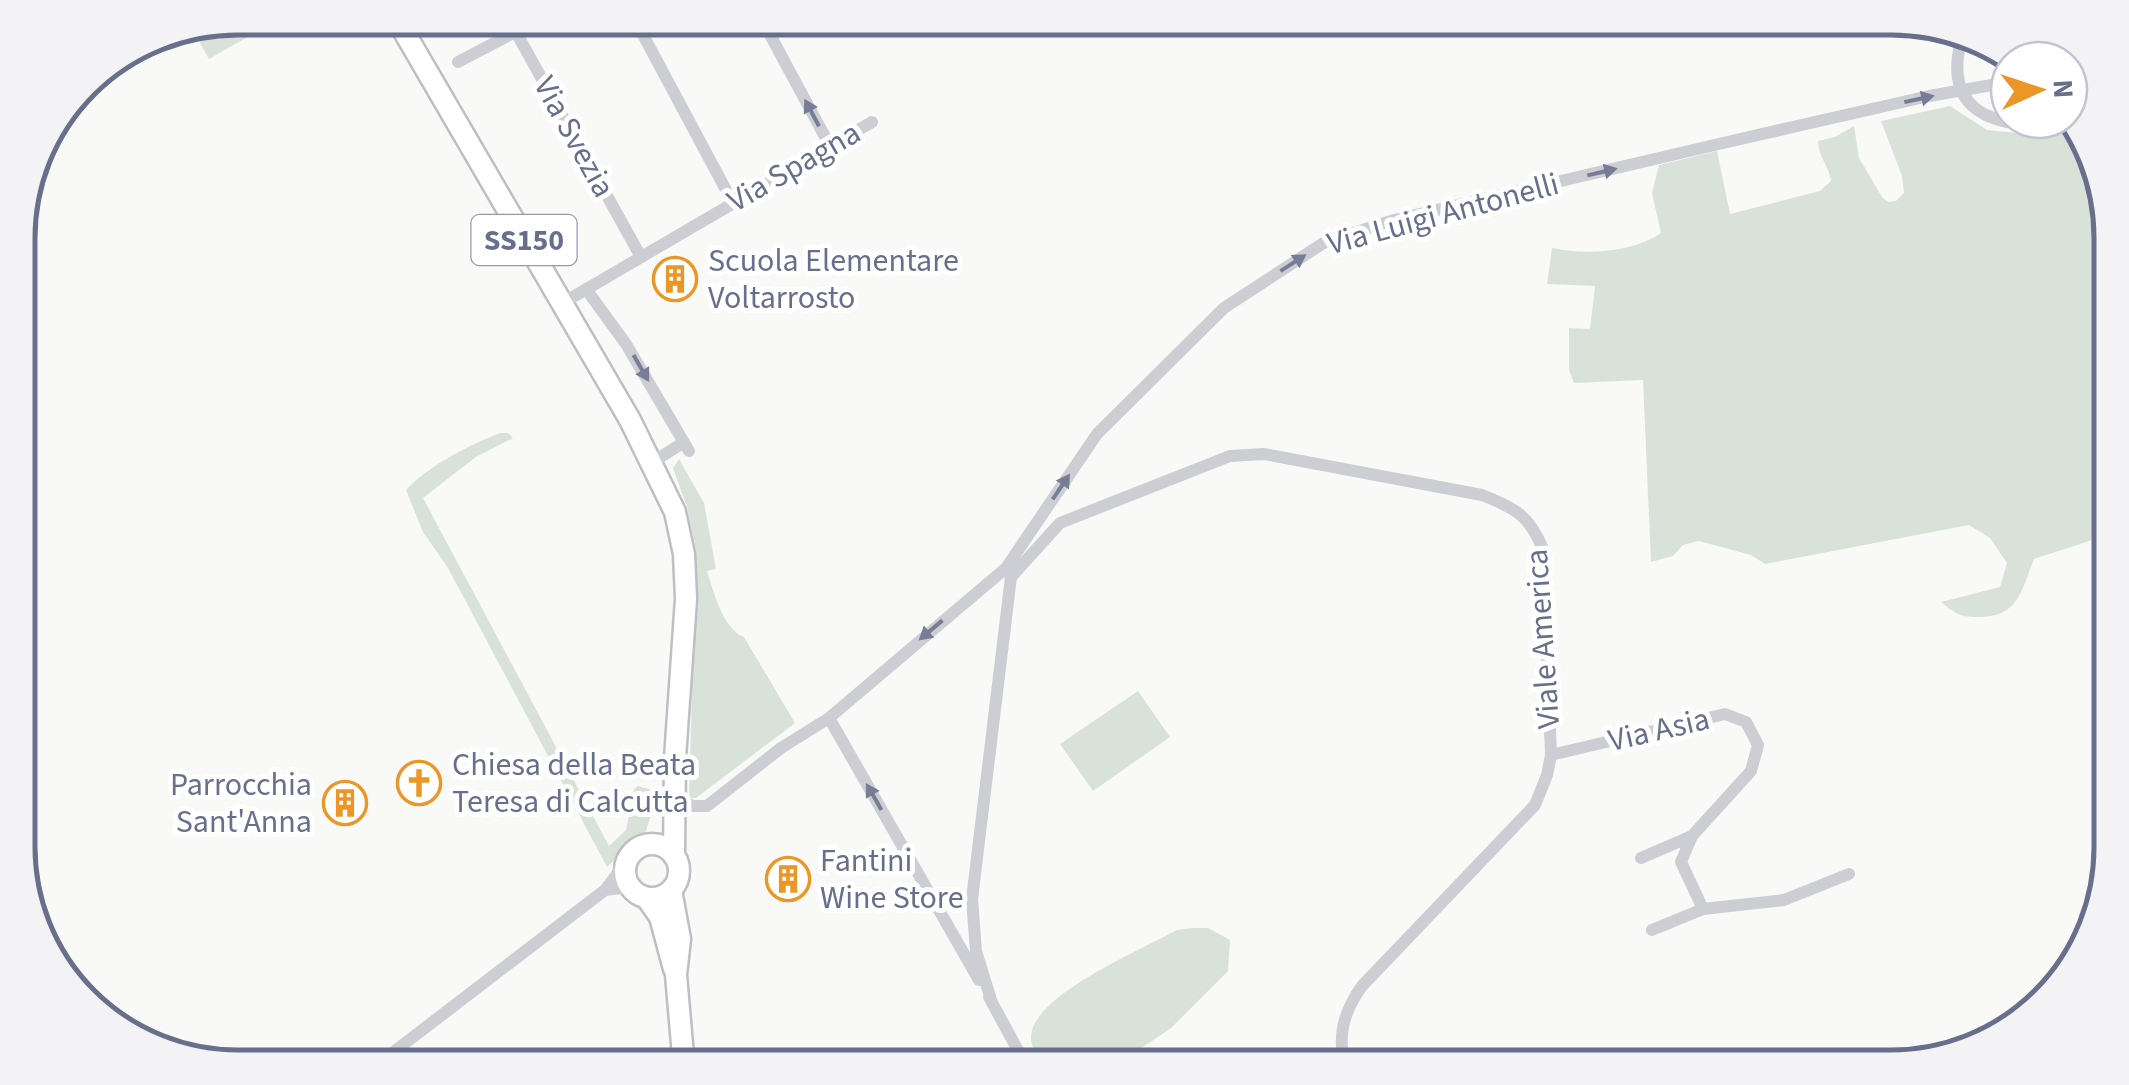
<svg xmlns="http://www.w3.org/2000/svg" width="2129" height="1085" font-family="'Source Sans 3',sans-serif">
<rect width="100%" height="100%" fill="#f9faf7"/>
<path fill="#d9e2d8" d="M238 18H264L269 25 209 59 191 27Z
M1950 106 1987 130 2038 135 2079 128 2110 210 2111 534 2034 559C2021 592 2018 618 1977 617 1960 617 1954 613 1941 602L2000 587 2007 563 1990 538 1969 525 1765 564 1751 555 1699 541 1683 545 1673 556 1651 562 1643 380 1574 383 1569 370V328L1590 329 1595 286 1547 284 1552 248C1586 255 1632 253 1661 233L1652 193 1659 165 1717 151 1730 214 1820 191 1831 181C1829 166 1818 156 1818 141L1835 137 1854 126 1859 158 1882 197 1888 202 1896 201 1904 193 1902 176 1881 121Z
M500 433H508L513 438 476 457 423 498 609 846 626 830 634 789 638 786 658 792 646 831 607 867 448 568 423 532 406 490C431 464 467 446 500 433Z
M679 459 704 503 716 569 707 571C714 592 722 628 744 637L795 723 696 798H689L696 550 687 507 673 468Z
M1138 691 1170 737 1093 791 1060 744Z
M1193 928H1208L1230 940 1228 971 1171 1028 1114 1067 1043 1065C1038 1056 1030 1046 1031 1036 1033 995 1143 949 1177 930Z"/>
<g fill="none" stroke-linecap="round" stroke-linejoin="round">
<defs>
<path id="primary" d="M396 18 630 420 675 512 684 554 686 599 675 758 674 856
M625 871a27 27 0 1 1 54 0a27 27 0 1 1-54 0Z
M671 890 680 939 676 975 684 1067
M646 897 660 917 674 969"/>
</defs>
<use href="#primary" stroke="#bdbfc4" stroke-width="25"/>
<path stroke="#cdced3" stroke-width="12" d="M508 18 641 257
M634 18 733 203
M761 18 830 146
M1963 34C1936 122 2010 131 2077 122
M458 62 542 18
M586 289 626 344 689 451
M561 304 872 122
M653 462 684 442
M1011 577 1060 523 1230 456 1264 454 1482 495C1515 508 1529 515 1543 549L1551 755 1547 775 1535 805 1362 986C1344 1011 1336 1037 1346 1067
M829 718 979 980
M1551 755 1725 714 1746 722 1758 745 1751 771 1692 836 1681 862 1703 909 1784 900 1849 874
M674 793 692 806H707L781 748 829 718 1006 568 1097 434 1224 308 1325 242 1394 220 1723 143 1929 96 2009 82
M1641 858 1692 836
M605 890 630 887
M1652 930 1703 909
M989 997 1027 1067
M992 1003 976 951 972 899 1011 577 1007 570
M374 1067 605 890 626 862"/>
<use href="#primary" stroke="#fff" stroke-width="20"/>
</g>
<defs><path id="oneway-solid" d="M-6-.8H1V-3.2L6.5 0L1 3.2V.8H-6Z" transform="scale(2.5)"/></defs>
<g fill="#767d95">
<use href="#oneway-solid" transform="translate(1919 99) rotate(-12)"/>
<use href="#oneway-solid" transform="translate(812 113) rotate(-118)"/>
<use href="#oneway-solid" transform="translate(1602 172) rotate(-13)"/>
<use href="#oneway-solid" transform="translate(1293 263) rotate(-33)"/>
<use href="#oneway-solid" transform="translate(641 368) rotate(60)"/>
<use href="#oneway-solid" transform="translate(1061 487) rotate(-56)"/>
<use href="#oneway-solid" transform="translate(931 630) rotate(140)"/>
<use href="#oneway-solid" transform="translate(874 797) rotate(-120)"/>
</g>
<defs>
<symbol id="building-ring" viewBox="-11 -11 22 22"><circle r="9.5" fill="#fff" stroke="#eb9626" stroke-width="1.5"/><path d="M-4-6H4V6H1V3H-1V6H-4ZM-2.5-4.3h1.7v1.8h-1.7ZM.8-4.3h1.7v1.8H.8ZM-2.5-1h1.7V.8h-1.7ZM.8-1h1.7V.8H.8Z" fill="#eb9626"/></symbol>
<symbol id="church-ring" viewBox="-11 -11 22 22"><circle r="9.5" fill="#fff" stroke="#eb9626" stroke-width="1.5"/><path d="M-1.2-6h2.4v3.5h3.3v2.4h-3.3V6h-2.4V-.1h-3.3v-2.4h3.3Z" fill="#eb9626"/></symbol>
</defs>
<g fill-rule="evenodd">
<use href="#building-ring" x="650" y="254" width="50" height="50"/>
<use href="#church-ring" x="394" y="758" width="50" height="50"/>
<use href="#building-ring" x="320" y="778" width="50" height="50"/>
<use href="#building-ring" x="763" y="854" width="50" height="50"/>
</g>
<g text-anchor="middle" dominant-baseline="central" stroke-width="10" stroke-linejoin="round" paint-order="stroke">
<rect fill="#fff" stroke="#959aad" stroke-width="2.5" x="471.5" y="215" width="105" height="50" rx="8"/>
<g font-size="30" font-weight="bold" fill="#676f8a">
<text x="524" y="240">SS150</text>
</g>
<g font-size="32" fill="#676f8a" stroke="#fff">
<text transform="translate(574 137) rotate(61)">Via Svezia</text>
<text transform="translate(794 167) rotate(-30)">Via Spagna</text>
<text transform="translate(1443 214) rotate(-15)">Via Luigi Antonelli</text>
<text transform="translate(1543 639) rotate(-94)">Viale America</text>
<text transform="translate(1659 730) rotate(-13)">Via Asia</text>
</g>
<g font-size="32" fill="#676f8a" stroke="#fff" text-anchor="start">
<text x="708" y="261">Scuola Elementare<tspan x="708" dy="37">Voltarrosto</tspan></text>
<text x="452" y="765">Chiesa della Beata<tspan x="452" dy="37">Teresa di Calcutta</tspan></text>
<text x="312" y="785" text-anchor="end">Parrocchia<tspan x="312" dy="37">Sant'Anna</tspan></text>
<text x="820" y="861">Fantini<tspan x="820" dy="37">Wine Store</tspan></text>
</g>
</g>
<path d="M0 0H2129V1085H0ZM238 35H1891A203 203 0 0 1 2094 238V847A203 203 0 0 1 1891 1050H238A203 203 0 0 1 35 847V238A203 203 0 0 1 238 35Z" fill="#f3f3f6" fill-rule="evenodd"/>
<path fill="none" stroke="#676f8a" stroke-width="5" d="M238 35H1891A203 203 0 0 1 2094 238V847A203 203 0 0 1 1891 1050H238A203 203 0 0 1 35 847V238A203 203 0 0 1 238 35Z"/>
<g transform="translate(2039 90) rotate(87)"><circle r="48" fill="#ffffff" stroke="#c2c5d0" stroke-width="2.5"/>
<path d="M0-8L18 38L0 25L-18 38Z" fill="#eb9626"/>
<text y="-15" font-size="28" font-weight="bold" text-anchor="middle" fill="#676f8a">N</text>
</g>
</svg>
